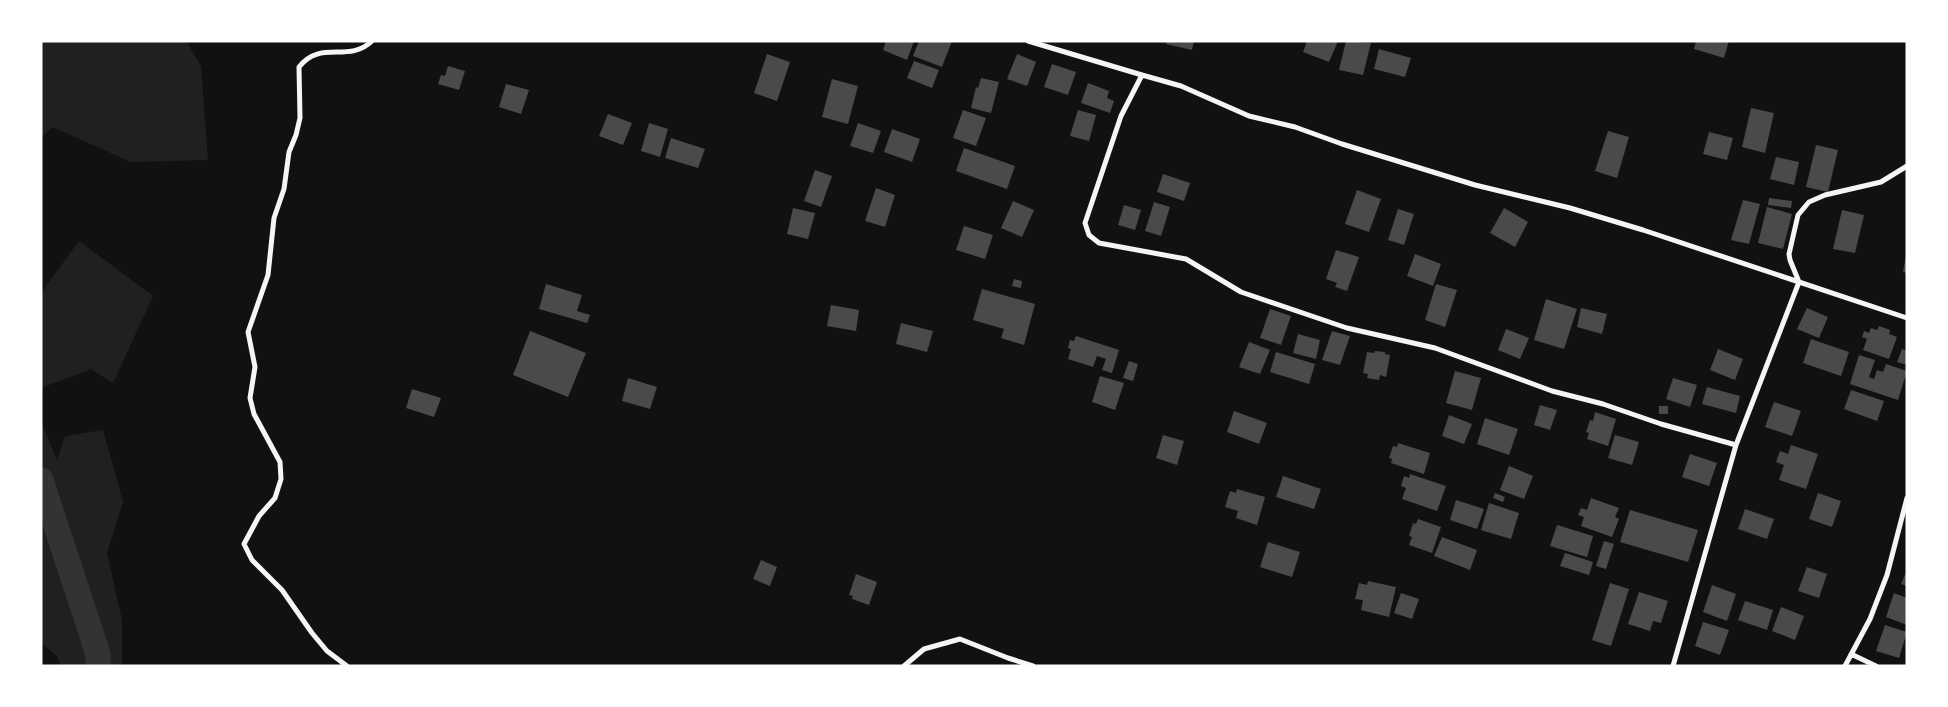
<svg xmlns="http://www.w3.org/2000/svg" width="1948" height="707" font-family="'Work Sans',sans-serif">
<rect width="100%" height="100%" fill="#111"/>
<path fill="#202020" d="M41 41H186L201 66 208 160 131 162 52 127 41 138Z
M79 241 153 296 113 383 91 369 41 388V293Z
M41 422 57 460 65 436 103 430 123 502 107 553 122 620V666H61L57 656 41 643Z"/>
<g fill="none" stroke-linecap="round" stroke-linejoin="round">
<path stroke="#333" stroke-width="25" d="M41 480 98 654V666"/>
</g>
<path fill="#4a4a4a" d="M886 41H914L907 60 883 50Z
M919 41H952L942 67 913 56Z
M1167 41H1194L1192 50 1166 44Z
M1307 41H1338L1329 62 1303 52Z
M1346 41 1371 43 1363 75 1339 70Z
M1696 41H1729L1724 58 1694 49Z
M1379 49 1411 58 1405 77 1374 69Z
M767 54 790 62 777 101 754 93Z
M1017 54 1036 62 1027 86 1007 79Z
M914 61 939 70 932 88 907 78Z
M1052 64 1076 72 1068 95 1044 87Z
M448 66 465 71 459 90 438 84 441 75 445 76Z
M981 78 999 82 991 113 971 108 976 87 978 88Z
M832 79 858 86 848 124 822 117Z
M1088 83 1109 91 1107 98 1114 101 1110 113 1081 103Z
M506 84 529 90 521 114 499 107Z
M1751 108 1774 113 1765 153 1742 147Z
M963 110 986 118 976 146 953 138Z
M1078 110 1096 115 1089 141 1070 136Z
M608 114 632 123 623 145 599 136Z
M649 123 668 129 660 157 641 151Z
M858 123 881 131 873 153 850 146Z
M892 129 920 139 912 162 884 152Z
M1608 131 1629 137 1617 178 1595 171Z
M1709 132 1733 138 1727 160 1703 154Z
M671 138 705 149 698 168 665 158Z
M1816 145 1838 150 1828 192 1806 187Z
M964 148 1015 166 1007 189 956 171Z
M1776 157 1799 162 1794 185 1770 179Z
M815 170 832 176 821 207 804 201Z
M1163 174 1190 183 1184 201 1157 192Z
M876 188 895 195 885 227 865 221Z
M1357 190 1381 199 1369 232 1345 224Z
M1769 198 1792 201 1791 208 1768 205Z
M1743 200 1760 204 1749 244 1731 240Z
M1013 201 1034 210 1022 237 1001 228Z
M1154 202 1170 207 1161 236 1145 231Z
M1124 205 1141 210 1135 230 1118 225Z
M1767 207 1792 214 1783 249 1758 243Z
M793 208 815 213 808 239 787 234Z
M1504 208 1528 222 1515 247 1490 233Z
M1398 209 1414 214 1404 245 1388 240Z
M1842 210 1864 215 1855 253 1833 249Z
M964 226 993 235 985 259 956 250Z
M1336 250 1359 257 1347 291 1335 287 1337 283 1326 279Z
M1415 254 1441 264 1433 286 1407 276Z
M1906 255H1907V273L1903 272Z
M1014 279 1022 281 1021 288 1012 286Z
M546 284 582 295 577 311 590 315 587 323 539 309Z
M1436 284 1457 290 1445 327 1425 320Z
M982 289 1035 304 1024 345 1001 338 1004 329 973 320Z
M1546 299 1577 309 1564 349 1534 340Z
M831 305 859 310 856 331 827 326Z
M1581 308 1607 314 1602 334 1577 327Z
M1807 308 1828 317 1819 338 1797 329Z
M1270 309 1291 316 1281 345 1260 338Z
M901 323 933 331 927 352 896 344Z
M1879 326 1890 330 1889 334 1897 337 1889 359 1863 350 1867 339 1862 337 1864 331 1869 333 1871 328 1877 330Z
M1506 329 1529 338 1520 359 1498 350Z
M530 331 586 353 568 397 513 375Z
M1332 331 1350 336 1340 365 1322 360Z
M1298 334 1320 340 1316 359 1293 353Z
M1076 336 1119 350 1112 373 1102 370 1106 359 1097 356 1093 367 1068 359 1071 349 1068 348 1070 340 1074 341Z
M1811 339 1849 352 1841 376 1803 363Z
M1249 342 1270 350 1260 374 1239 367Z
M1718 349 1743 359 1735 380 1710 370Z
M1902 349 1907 351V365L1897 362Z
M1375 351 1385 352V354L1390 355 1386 377 1380 375 1379 380 1367 378 1368 374 1363 373 1367 352 1374 353Z
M1276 352 1315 364 1309 384 1270 372Z
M1859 355 1875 360 1869 377 1874 379 1877 370 1883 372 1886 364 1907 371 1898 400 1850 384Z
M1129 361 1138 364 1133 381 1123 378Z
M1455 371 1481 378 1472 410 1446 403Z
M1100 376 1124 383 1115 410 1092 402Z
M628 378 657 387 650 409 622 401Z
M1673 378 1697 385 1690 407 1666 399Z
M1707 387 1740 396 1736 413 1702 404Z
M412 389 441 398 434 417 406 408Z
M1851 390 1884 401 1877 421 1844 409Z
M1774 402 1801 411 1792 436 1765 427Z
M1540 405 1557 410 1550 430 1534 425Z
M1659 406H1668V414H1659Z
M1234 411 1267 423 1259 444 1227 432Z
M1595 412 1616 419 1608 446 1587 439 1589 433 1586 432 1590 420 1593 421Z
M1449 415 1472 424 1464 444 1442 436Z
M1485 418 1518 429 1509 455 1477 444Z
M1163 435 1184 441 1177 465 1156 458Z
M1615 435 1639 442 1632 465 1608 458Z
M1398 443 1430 453 1424 474 1391 463 1392 459 1389 458 1393 446 1397 447Z
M1791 445 1818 454 1806 489 1779 480 1784 465 1776 462 1780 451 1788 454Z
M1690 454 1717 463 1709 486 1682 477Z
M1509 466 1533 476 1524 499 1500 490Z
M1410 474 1446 486 1437 511 1402 499 1406 488 1401 486 1404 476 1409 478Z
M1283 476 1321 489 1314 509 1276 497Z
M1237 489 1265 497 1257 525 1236 518 1238 511 1225 507 1230 491 1236 493Z
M1495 493 1505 497 1503 502 1493 498Z
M1818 493 1841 501 1832 527 1809 519Z
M1591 498 1619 508 1615 517 1619 519 1612 537 1581 526 1584 517 1578 515 1581 508 1587 510Z
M1456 500 1484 509 1477 529 1450 520Z
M1489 503 1519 513 1511 539 1481 530Z
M1745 509 1774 519 1767 539 1738 529Z
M1630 510 1698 530 1688 562 1620 542Z
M1418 519 1441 527 1432 553 1409 545 1412 537 1409 536 1413 523 1416 524Z
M1557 525 1593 536 1587 557 1550 546Z
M1442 537 1477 550 1470 570 1434 556Z
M1604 541 1614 544 1606 569 1596 566Z
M1268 542 1300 552 1292 577 1260 567Z
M1565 553 1593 562 1589 575 1560 566Z
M761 560 777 567 770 586 753 579Z
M1807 567 1827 574 1819 598 1798 591Z
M1907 570V586L1901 584Z
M856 574 877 582 869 605 852 599 853 596 849 595Z
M1368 581 1396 587 1389 617 1361 610 1363 600 1355 599 1359 583 1367 585Z
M1610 583 1629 589 1611 646 1592 640Z
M1712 585 1736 594 1727 621 1703 612Z
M1639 592 1668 601 1661 623 1653 621 1650 631 1628 624Z
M1401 593 1419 599 1412 619 1394 613Z
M1894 593 1907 598V625L1886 617Z
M1745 601 1773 610 1767 630 1738 620Z
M1781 607 1804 616 1795 640 1772 631Z
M1703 622 1729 630 1720 655 1695 646Z
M1885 625 1907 632 1899 658 1876 651Z"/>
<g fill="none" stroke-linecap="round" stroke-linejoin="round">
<path stroke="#f5f5f5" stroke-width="5" d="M1028 41 1142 75
M1736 445 1799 282 1790 260 1789 254 1798 215 1809 202 1825 195 1881 182 1907 166
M1851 654 1876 666
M347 666 327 651 312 633 282 590 252 560 244 544 259 516 275 498 281 479 280 462 254 414 250 398 255 367 248 332 268 275 274 218 284 189 289 152 296 135 300 118 299 67C321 39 348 64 372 41
M904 666 924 649 960 639 1008 658 1033 666
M1673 666 1736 445 1661 424 1603 404 1552 391 1435 348 1347 328 1241 292 1186 259 1099 243 1089 235 1085 223 1121 116 1142 75 1181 86 1249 116 1295 127 1342 144 1475 185 1570 208 1643 230 1907 318
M1845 666 1870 619 1887 575 1907 498"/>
</g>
<rect width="1948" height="707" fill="none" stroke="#ffffff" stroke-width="85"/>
</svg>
